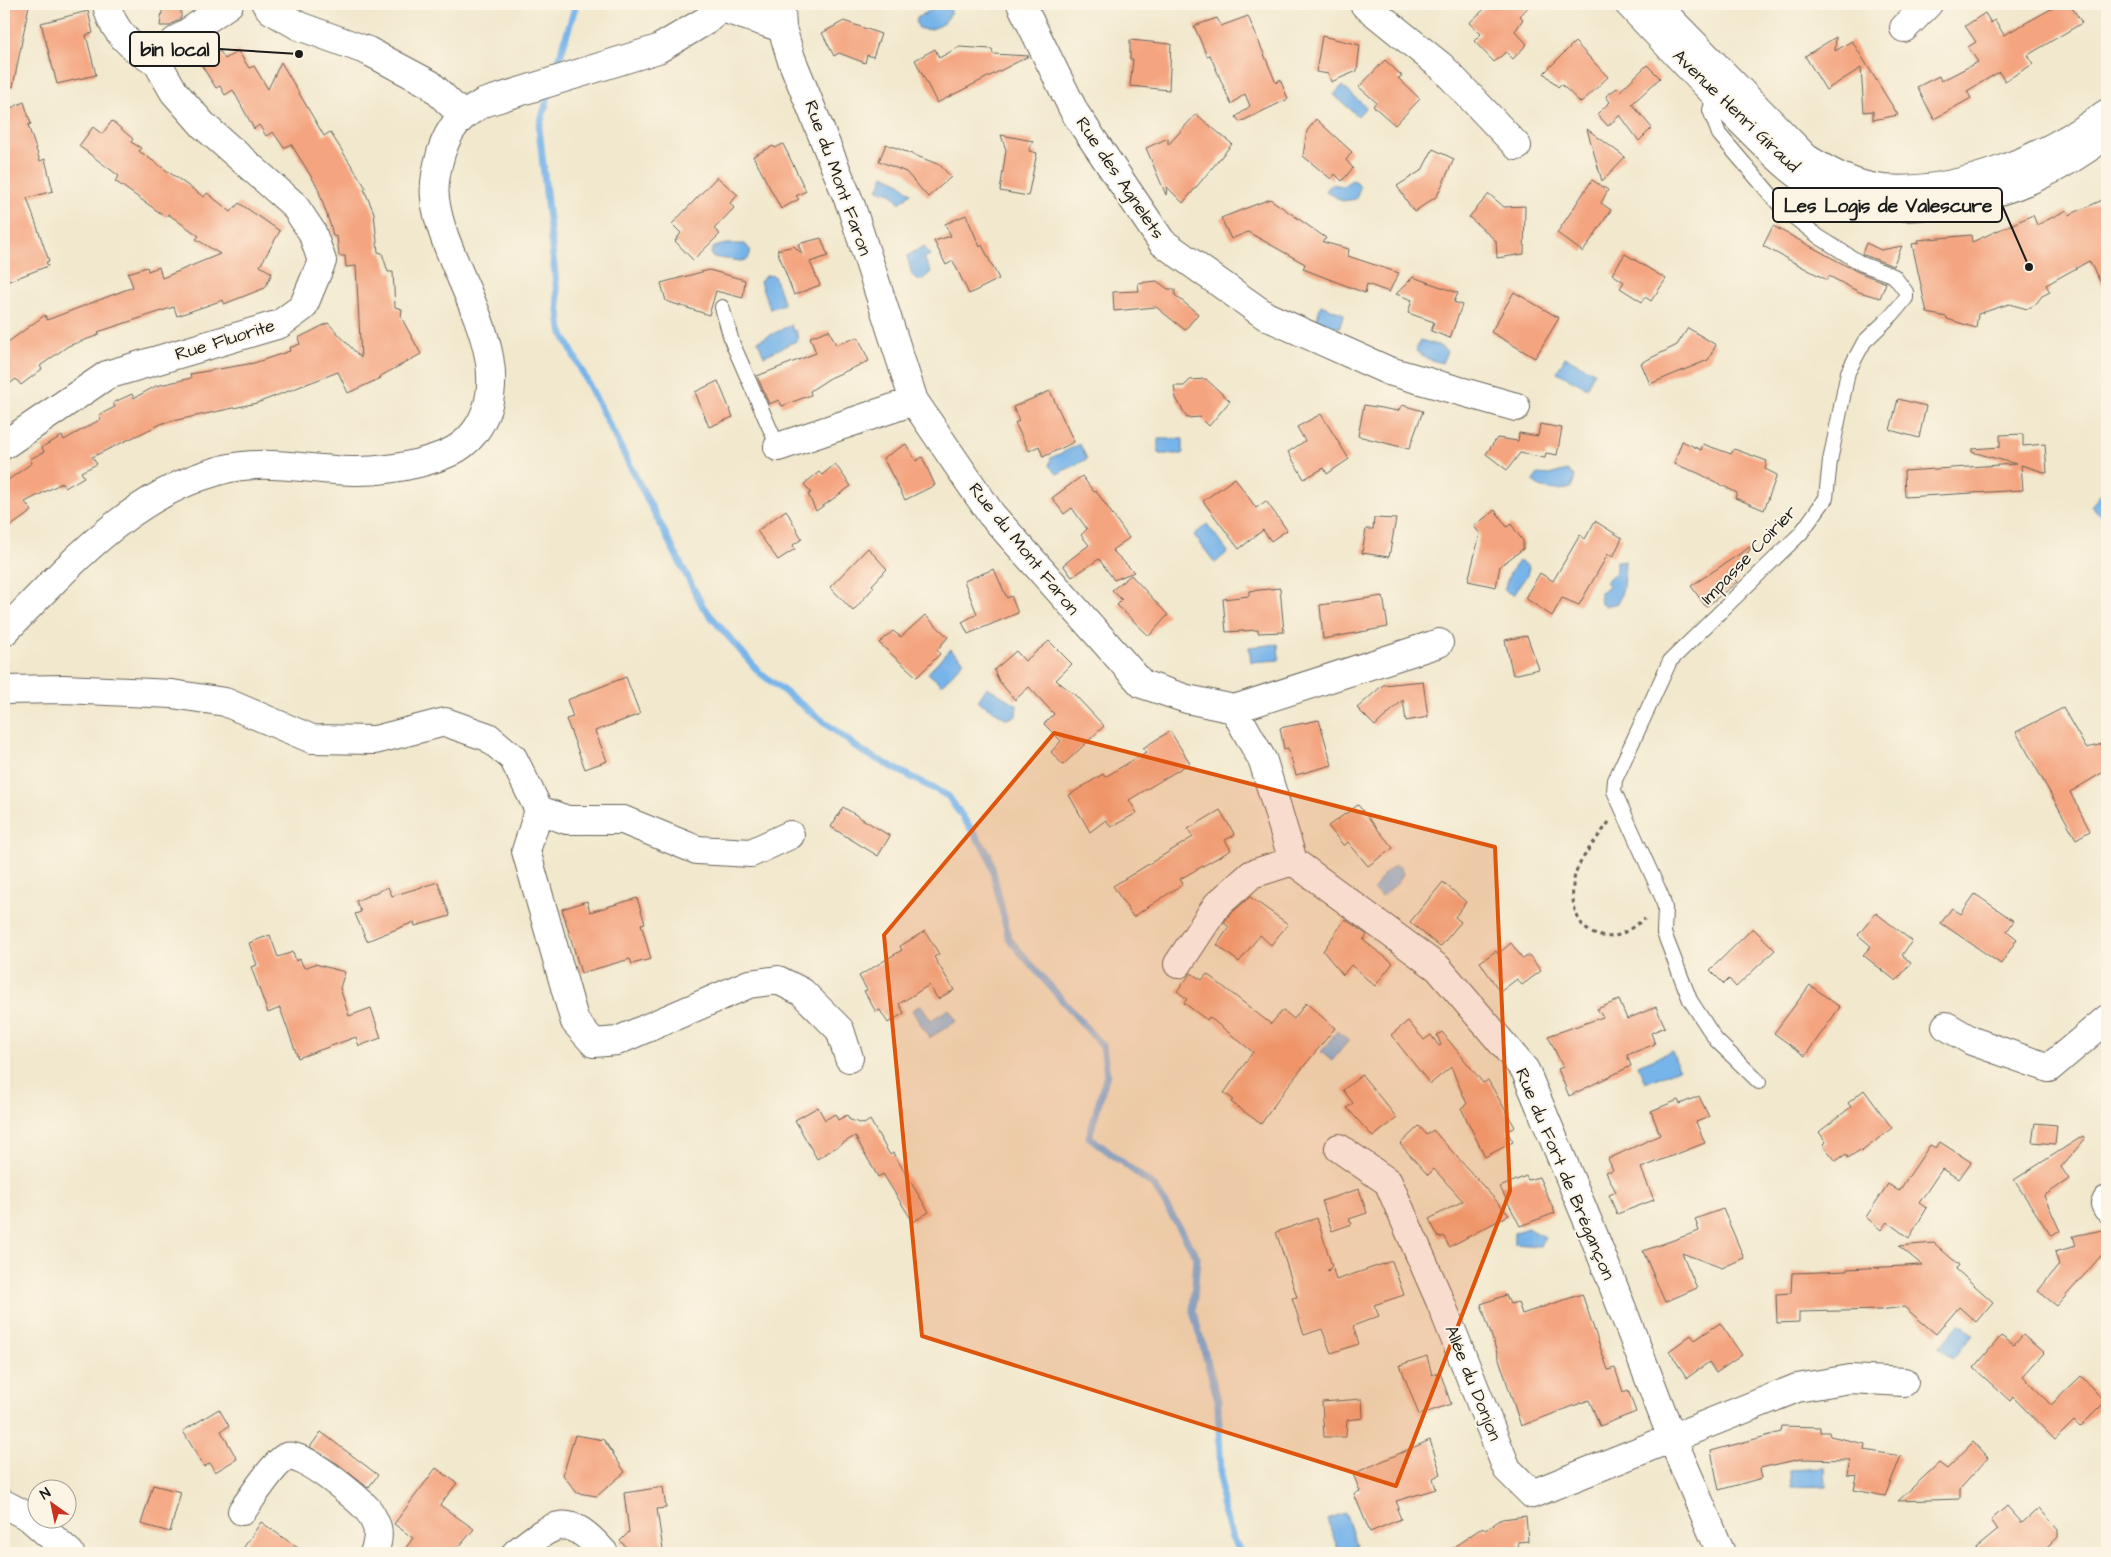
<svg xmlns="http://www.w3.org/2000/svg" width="2111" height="1557" font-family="'Architects Daughter',sans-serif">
<rect width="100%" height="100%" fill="#fcf5e5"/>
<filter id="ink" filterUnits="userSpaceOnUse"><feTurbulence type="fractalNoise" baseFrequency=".02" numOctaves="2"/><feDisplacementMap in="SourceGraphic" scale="10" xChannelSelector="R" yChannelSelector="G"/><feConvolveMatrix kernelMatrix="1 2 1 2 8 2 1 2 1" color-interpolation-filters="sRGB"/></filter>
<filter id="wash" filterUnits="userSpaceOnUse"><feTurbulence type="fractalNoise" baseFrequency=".0096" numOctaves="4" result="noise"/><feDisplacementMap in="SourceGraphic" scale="20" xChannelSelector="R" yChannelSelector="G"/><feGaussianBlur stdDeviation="1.12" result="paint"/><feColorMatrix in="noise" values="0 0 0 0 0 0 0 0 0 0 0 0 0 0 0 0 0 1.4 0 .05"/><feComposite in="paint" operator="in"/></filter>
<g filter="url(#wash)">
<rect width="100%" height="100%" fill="#f1e8cd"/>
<path fill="#77b4e9" stroke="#4a6882" d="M941 4H946L951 8C952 22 930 34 919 28L916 23 917 18Z
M1342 86 1366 107 1358 116 1334 95Z
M884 175 900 183 911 193 900 203 891 193 878 190Z
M1352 180 1357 182 1360 188 1356 199 1342 201 1326 191 1331 184 1343 186Z
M726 244H745L751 251 748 259 741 261 712 257 711 253 714 247Z
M924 246 930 255 924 258 931 272 923 279 917 280 912 275 907 256Z
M766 275 774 276 784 304 770 309 760 282Z
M1321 305 1344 314 1339 328 1316 320Z
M791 325 793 331 796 330 798 340 764 356 758 341Z
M1420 340 1438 345 1447 351 1442 363 1428 359 1416 351Z
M1565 357 1594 372 1587 388 1557 372Z
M1158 439H1183V454H1159Z
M1080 444 1087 459 1057 474 1049 466 1051 458Z
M1567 470 1575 477 1571 488C1561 491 1538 491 1533 481L1538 474 1549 475Z
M2107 487V514L2104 518 2091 506Z
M1207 524 1228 552 1215 563 1194 535Z
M1519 561 1529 567 1527 575 1513 595 1504 590 1510 573Z
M1616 561H1625L1623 588 1618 603 1605 606 1601 604 1600 592 1610 586 1605 582 1616 572Z
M1278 644 1279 660 1251 662 1249 647Z
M950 649 964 661 942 685 928 673Z
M987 687 1017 705 1016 716 1007 719 978 701Z
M1395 865 1401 868 1403 874 1398 883 1381 897 1374 890 1384 874Z
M921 1005 931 1020 949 1009 957 1021 929 1038 912 1010Z
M1337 1031 1349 1040 1332 1061 1321 1052Z
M1672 1051 1679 1069 1645 1083 1638 1065Z
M1527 1228 1545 1237 1540 1246 1514 1244V1233Z
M1960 1323 1973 1334 1952 1359 1939 1348Z
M1825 1468 1826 1486 1791 1487 1790 1470Z
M1345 1513 1357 1545 1339 1552 1327 1519Z"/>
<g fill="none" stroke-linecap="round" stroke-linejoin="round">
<path stroke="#77b4e9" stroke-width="7" d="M555 73 576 4
M550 90 539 128 561 330 625 456 703 607 759 672 863 752 948 796 989 855 1009 939 1103 1047 1107 1074 1089 1137 1155 1187 1197 1257 1193 1311 1218 1400 1222 1505 1232 1538 1242 1553"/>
</g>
<g id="blocks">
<path fill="#f4a580" d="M4 4 29 5 13 87 4 86Z
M163 4H181V18L169 26H160Z
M1490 4H1531L1520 16 1523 19 1515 31 1527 44 1513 59 1506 52 1494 62 1474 41 1481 34 1469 23Z
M2060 4H2070L2082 23 2028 55 2033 64 2005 81 1999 72 1967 91 1971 98 1934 119 1917 87 1939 76 1941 81 1978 62 1968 47 1976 42 1965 26 1985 13 1991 23 1995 20 2004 35Z
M88 11 93 33 86 35 96 75 57 84 41 23Z
M1248 16 1276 83 1280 79 1288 99 1240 122 1236 117 1250 106 1245 94 1231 104 1210 55 1207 56 1194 26 1217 18 1221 26Z
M844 21 881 34 873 57 867 55 865 63 839 53 834 56 822 33Z
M1322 36 1360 45 1357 71 1331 82 1329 74 1316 72Z
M1836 37 1835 51 1852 41 1898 115 1873 120V111L1864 112 1861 68 1826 90 1805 56Z
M1130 40 1171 44 1169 90 1130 86 1133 60 1130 59Z
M1575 42 1608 77 1581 103 1561 84 1558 87 1544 73Z
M959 47 992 49 993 54 1029 56 937 103 915 60 935 49 939 58Z
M220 51 225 59 238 51 249 68 254 66 268 89 281 62 324 136 330 132 366 188 364 189 374 213 378 252 382 253 388 272H393L395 307 402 309 401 317 421 354 379 377 381 378 348 393 338 372 257 403 163 423 92 457 97 464 81 472 84 477 65 488 62 483 25 502 32 511 4 531V475L8 480 32 463 30 459 44 452 42 447 62 436 64 440 101 419 99 415 115 407 113 403 121 399 132 394 134 398 156 386 191 378 190 374 254 363 290 351 289 348 300 344 298 338 328 323 361 358 356 266 346 267 345 256H339L337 237 333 236 331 227 317 186 291 144 284 148 273 132 266 136 259 125 254 129 233 90 225 95 220 86 216 88 200 63Z
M1385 60 1402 76 1398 78 1420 99 1395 125 1373 106 1376 102 1359 87Z
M1647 65 1660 78 1632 104 1652 128 1639 141 1620 115 1608 126 1597 114 1610 102 1606 96 1617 88 1620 91Z
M24 102 31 124 28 125 40 161 45 159 53 191 27 198 49 261 46 262 48 266 4 283V111Z
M1196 114 1232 144 1183 203 1167 187 1166 195 1146 148 1168 138V145Z
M1316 119 1352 152 1346 160 1353 168 1342 181 1335 174 1331 179 1303 156 1307 131Z
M112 121 133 139 131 142 141 148 139 151 204 197 207 193 231 212 239 203 280 231 260 266 272 273 265 288 224 304 223 300 177 316 174 307 98 332 99 335 68 346 40 366 42 369 21 385 16 379 4 388V345L45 315 47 320 133 287 128 273 147 267 148 271 159 267 162 278 220 254 196 239 199 236 168 214 166 217 115 181 119 176 79 146 93 127 102 134Z
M1587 129 1625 157 1602 181Z
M1001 135 1033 141 1029 151 1037 153 1028 196 1000 191 1006 150Z
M783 144 806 191 796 196 799 199 781 209 753 156 773 146 775 148Z
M886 144 940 165 951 177 928 197 906 172 879 161Z
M1433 149 1454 159 1437 196 1414 212 1397 186 1422 170Z
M717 177 738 195 730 203 734 208 714 229 720 234 693 260 675 241 681 233 672 224Z
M1592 180 1608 190 1601 203 1611 210 1583 252 1557 233Z
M1489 194 1504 207 1525 206 1524 254 1497 258 1496 241 1469 217Z
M2107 198V294L2089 261 2046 285 2050 292 2042 296 2035 305 2027 309 2009 304 1978 314 1976 328 1947 319V317L1927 313 1912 244 1919 243 1918 240 1971 235 1972 242 2033 215 2037 225 2067 210 2069 215Z
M1270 199 1326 238 1323 242 1349 249 1348 256 1399 273 1389 292 1367 284 1365 293 1303 269 1305 264 1248 232 1231 239 1221 218Z
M966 215 980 247 982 245 999 279 969 294 953 261 946 265 934 241 951 236 945 224Z
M1773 226 1858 272 1886 283 1880 298 1859 292 1829 276 1827 280 1763 246Z
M821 238 828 256 810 262 820 285 794 295 777 250 794 246 802 254 798 244Z
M1866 243 1881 250 1902 246 1893 266 1862 254Z
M1625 254 1666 279 1651 301 1645 297 1642 302 1620 288 1624 282 1612 274Z
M709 270 745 280 743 298 716 291 709 315 666 301 661 283Z
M1413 277 1458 293 1454 302 1462 305 1450 338 1431 331 1434 322 1408 313 1412 300 1396 294Z
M1157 281 1168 289H1175V295L1198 314 1185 330 1156 307 1114 311 1113 292 1139 291 1138 283Z
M1514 292 1559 318 1535 358 1491 332Z
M1688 328 1716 345 1708 360 1650 384 1641 363 1677 345Z
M829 330 836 345 858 337 869 361 830 378 810 391 811 395 782 406 779 400 769 404 757 376 816 353 810 337Z
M1206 379 1230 401 1209 426 1200 417 1187 418 1176 398 1174 386H1184L1190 380Z
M718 381 733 417 709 427 695 392Z
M1050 391 1074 442 1043 457 1039 446 1029 451 1015 423 1019 421 1013 407Z
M1898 399 1926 406 1919 438 1890 430Z
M1364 405 1398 411 1402 405 1423 411 1409 449 1358 436Z
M1321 414 1349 459 1327 474 1324 468 1304 479 1288 452 1305 441 1297 427Z
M1540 424 1562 428 1557 455 1546 453 1545 458 1520 453 1507 470 1486 454 1497 438 1518 441 1519 433 1538 436Z
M2023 434V446L2045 444 2047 473 2021 465 2023 490 1905 497 1904 471 2016 464 1972 452V449L2000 447V435Z
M1682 441 1701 450 1703 444 1731 454 1734 449 1767 461 1765 469 1777 475 1764 510 1735 498 1737 493 1698 473 1674 464Z
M906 444 916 461 922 457 935 485 905 500 883 458Z
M835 464 851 486 816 511 808 494 811 493 804 484 819 472 822 475Z
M1082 476 1094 492 1096 491 1129 538 1112 550 1134 572 1114 580 1099 559 1072 577 1063 565 1089 545 1081 535 1087 529 1072 508 1064 514 1052 498Z
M1235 478 1256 508 1266 501 1287 530 1271 541 1263 530 1239 549 1203 501Z
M786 510 802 539 793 545 795 549 778 560 757 531Z
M1495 510 1507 527 1511 524 1523 541V549L1500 566 1496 587 1468 581 1480 534 1474 526Z
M1374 518 1396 519 1389 557 1362 553 1366 529H1373Z
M1595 521 1622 538 1613 557 1608 554 1579 605 1562 598 1552 616 1525 598 1540 573 1553 581 1580 535 1585 539Z
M1753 545 1732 576 1737 582 1706 607 1691 586Z
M868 548 887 569 872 585 874 587 853 611 830 587Z
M994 569 1007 598 1011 596 1018 613 968 634 962 622 977 614 964 581Z
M1131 575 1168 615 1149 636 1117 605 1122 600 1112 590Z
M1280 588 1284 632 1258 633V630L1226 632 1223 599 1249 596V591Z
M1383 596 1388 627 1323 639 1320 605Z
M925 615 948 637 937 650 940 654 917 677 879 643 893 631 901 637Z
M1527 636 1539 669 1513 675 1505 640Z
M1049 641 1072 664 1056 680 1075 695 1104 726 1063 765 1051 752 1061 741 1044 724 1054 714 1029 687 1015 700 999 681 994 670 1016 651 1025 661Z
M626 677 640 714 595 731 607 761 585 769 566 719 573 717 567 700Z
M1423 681 1428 717 1406 721 1403 700 1375 726 1357 708 1383 685Z
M2063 708 2086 748 2107 743V770L2070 792 2090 831 2076 839 2016 732Z
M1319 720 1332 765 1296 775 1288 748 1284 749 1280 728Z
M1170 731 1190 763 1129 800 1137 813 1111 827 1106 820 1090 832 1069 795 1103 774 1105 777 1146 752 1143 748Z
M1358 805 1393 848 1368 866 1348 842 1344 846 1328 826Z
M843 807 890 836 878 856 831 827Z
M1220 810 1235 835 1225 840 1231 850 1180 879 1183 884 1133 917 1113 886 1193 837 1188 829Z
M438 882 450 916 415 926 414 922 367 941 355 914 361 912 356 901 388 887 392 896Z
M1443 882 1466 902 1455 917 1461 922 1440 947 1410 922Z
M1975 894 2014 921 2007 931 2017 939 2001 964 1941 923 1952 908 1961 914Z
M1250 897 1288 924 1271 945 1260 935 1239 962 1217 945 1229 927 1224 923 1229 915Z
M637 898 645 923 641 924 651 959 632 964 630 959 581 973 562 909 587 901 590 912Z
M1876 913 1912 941 1902 955 1911 963 1896 981 1863 955 1871 946 1858 935Z
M1345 919 1367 935 1363 940 1393 963 1375 986 1351 965 1343 975 1323 951Z
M1753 928 1775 950 1736 987 1729 979 1724 984 1710 970Z
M925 931 939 954 934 957 954 990 938 999 929 985 899 1004 904 1013 888 1023 880 1010 876 1012 864 991 867 990 859 976 902 950 900 946Z
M270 935 278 957 293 952 296 961 300 959 304 968 315 964 345 972 340 988 349 1016 371 1008 381 1038 359 1046 356 1037 298 1058 280 1008 268 1013 251 967 257 965 249 943Z
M1511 943 1523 959 1529 955 1541 971 1522 985 1517 979 1500 992 1480 962 1496 951 1498 954Z
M1191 973 1202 980 1207 974 1271 1024 1283 1010 1294 1019 1306 1003 1335 1028 1287 1087 1261 1124 1231 1102 1233 1099 1224 1093 1253 1052 1209 1017 1207 1020 1184 1003 1187 999 1177 991Z
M1810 985 1840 1007 1805 1056 1774 1033Z
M1619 1000 1627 1019 1656 1007 1665 1027 1651 1033 1655 1044 1627 1055 1631 1066 1569 1096 1558 1069 1563 1067 1548 1036 1603 1017 1597 1009Z
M1408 1021 1424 1040 1431 1035 1439 1046 1441 1045 1437 1035 1442 1032 1483 1083 1488 1080 1515 1127 1507 1131 1513 1142 1485 1157 1461 1108 1467 1104 1451 1067 1430 1084 1391 1035Z
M1362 1075 1397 1118 1373 1137 1347 1108 1353 1103 1343 1090Z
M1864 1090 1892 1128 1861 1152 1860 1150 1848 1158 1846 1154 1836 1161 1823 1145 1826 1142 1819 1132 1851 1107 1848 1103Z
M1699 1096 1709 1117 1696 1122 1705 1143 1641 1168 1654 1200 1617 1214 1609 1195 1616 1192 1606 1172 1613 1170 1608 1159 1660 1135 1651 1111 1678 1100 1680 1104Z
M818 1107 825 1120 835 1114 838 1120 847 1115 850 1120 864 1124 870 1120 890 1155 893 1153 929 1212 913 1222 883 1174 878 1177 855 1136 817 1159 795 1120Z
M2035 1123 2057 1125 2055 1144 2032 1142Z
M1419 1126 1427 1135 1433 1130 1509 1215 1449 1247 1444 1236 1439 1238 1429 1219 1463 1201 1434 1169 1428 1175 1400 1144Z
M2083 1136 2085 1139 2061 1167 2069 1179 2044 1196 2060 1231 2051 1236 2014 1180Z
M1940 1142 1971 1162 1959 1179 1942 1169 1919 1203 1927 1208 1909 1238 1887 1222 1881 1230 1866 1217 1888 1184 1899 1191 1930 1145 1936 1148Z
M1526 1176 1528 1180 1539 1177 1555 1213 1520 1226 1500 1187Z
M1359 1189 1367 1213 1349 1219 1352 1224 1332 1231 1322 1201Z
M1723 1209 1744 1258 1722 1268 1682 1253 1697 1288 1665 1302 1643 1251 1699 1231 1695 1219Z
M1317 1218 1332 1266 1327 1271 1333 1269 1336 1280 1392 1261 1404 1295 1374 1305 1379 1316 1353 1326 1359 1344 1331 1353 1322 1329 1304 1335 1292 1298 1297 1297 1276 1232Z
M2107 1229V1249L2057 1306 2038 1291 2059 1265 2055 1252 2076 1246 2073 1236Z
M1934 1243 1959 1265 1956 1269 1993 1302 1976 1322 1959 1307 1936 1334 1904 1307 1880 1310 1799 1312V1322L1777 1323 1776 1294 1791 1293 1792 1273 1847 1271V1269L1922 1265 1899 1246Z
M1582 1294 1608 1370 1615 1368 1623 1392 1628 1390 1636 1412 1600 1426 1589 1400 1521 1426 1481 1304 1506 1295 1510 1304 1518 1302 1522 1314Z
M1720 1323 1742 1355 1716 1373 1709 1362 1687 1378 1669 1351 1691 1335 1695 1340Z
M2023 1335 2044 1353 2023 1376 2051 1405 2081 1376 2105 1402 2080 1427 2074 1421 2055 1440 2013 1397 2010 1401 1974 1368 2001 1336 2014 1345Z
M1427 1356 1432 1375 1440 1372 1451 1404 1419 1415 1400 1365Z
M1362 1399 1363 1418 1347 1420 1346 1437H1324L1322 1402Z
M219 1409 229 1426 221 1431 237 1459 215 1472 210 1463 204 1467 183 1431Z
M1782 1426 1820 1427V1432H1829L1830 1436 1865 1444 1864 1450 1901 1456 1885 1496 1854 1490 1857 1476 1847 1475 1850 1460 1800 1459 1760 1468 1762 1478 1719 1490 1711 1451 1781 1432Z
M321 1432 378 1475 368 1488 338 1464 310 1447Z
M575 1435 604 1440 625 1472 597 1496 577 1493 563 1475Z
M1430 1440 1441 1474 1433 1478 1436 1489 1396 1501 1399 1508 1397 1509 1401 1519 1370 1532 1354 1494 1360 1491 1353 1474Z
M1973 1442 1988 1458 1960 1489V1499L1898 1501 1939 1463 1947 1469Z
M436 1468 457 1483 440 1505 474 1529 454 1553H402L413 1538 394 1524Z
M153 1485 181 1492 170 1532 141 1524Z
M663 1487 666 1508 657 1509 663 1550 633 1553 620 1541 629 1532 624 1493Z
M2007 1506 2022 1523 2039 1508 2058 1530V1537L2042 1553H1970L1998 1530 1991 1520Z
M1526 1516 1528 1541 1518 1542 1519 1553H1445L1483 1527 1485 1530 1502 1519Z
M261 1522 305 1553H240Z"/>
</g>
</g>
<g filter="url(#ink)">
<use href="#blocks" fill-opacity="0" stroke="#67635a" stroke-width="1"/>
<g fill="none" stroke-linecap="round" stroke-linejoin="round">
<defs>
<path id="service" d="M1716 92 1710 110 1719 134 1782 208 1819 237 1862 264 1894 276 1906 292V298L1892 315 1864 342 1848 372 1830 461 1826 498 1801 533 1670 661 1615 780 1614 791 1662 897 1665 908 1664 933 1690 1000 1716 1040 1759 1082
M722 307 732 342 778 447"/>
<path id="minor" d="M107 4C111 30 134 51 157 62
M266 4 271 10 299 26 368 51 430 84 462 115
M775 4 781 10 782 28 791 58 851 206 914 401 991 514 1142 684 1187 699 1234 709 1439 643
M1021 4 1075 113 1162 242 1266 316 1389 371 1516 407
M1364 4 1442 67 1517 146
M722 8 782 28
M1904 28 1928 4
M157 62 174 42 229 4
M4 445 107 375 280 324 303 307 322 261 312 232 294 205 204 126 174 92 157 62
M778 447 914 401
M4 690 64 689 172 694 225 702 312 739 375 740 445 722 488 737 513 758 539 810 526 851 575 1022 594 1043 617 1041 749 984 778 980 802 992 840 1030 849 1058
M1234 709 1263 761 1293 861 1438 968 1525 1070 1594 1236 1672 1438 1721 1553
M539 810 567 820H623L697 850 751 853 790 835
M1178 964 1217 905 1252 874 1293 861
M1946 1026 1972 1041 2049 1068 2107 1019
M1339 1148 1388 1182 1440 1301 1507 1469 1532 1494 1797 1388 1850 1379 1904 1382
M2107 1200 2105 1204 2107 1208
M242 1511C251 1499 273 1464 286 1457 300 1450 358 1498 368 1510 371 1514 375 1522 377 1527 379 1535 377 1546 374 1553
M516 1553C556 1521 568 1512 604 1553"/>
<path id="tertiary" d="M1629 4C1665 42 1702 81 1739 119 1766 146 1800 183 1836 197 1875 212 1916 208 1956 201 2011 193 2064 168 2107 134
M1655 4 1806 158C1830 173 1855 186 1884 189 1959 195 2048 157 2107 113
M4 632C67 568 128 496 218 471 264 457 310 471 357 471 378 471 399 468 419 463 441 457 460 451 474 433 527 363 442 269 435 198 433 183 437 167 441 153 450 126 459 117 483 103L658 49 707 20 725 4
M4 1504 29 1517 70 1553"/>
</defs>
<use href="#service" stroke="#67635a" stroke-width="16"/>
<use href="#minor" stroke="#67635a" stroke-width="30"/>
<use href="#tertiary" stroke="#67635a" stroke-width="30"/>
<path stroke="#67635a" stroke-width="3" stroke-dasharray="4 4" stroke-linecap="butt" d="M1609 822C1599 836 1586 851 1578 867 1565 895 1575 943 1615 936 1625 934 1636 924 1645 919"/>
<use href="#service" stroke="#fff" stroke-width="14"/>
<use href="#minor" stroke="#fff" stroke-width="28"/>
<use href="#tertiary" stroke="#fff" stroke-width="28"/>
</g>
</g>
<path fill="#de560d" fill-opacity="0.2" stroke="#de560d" stroke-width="4" stroke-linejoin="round" d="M1054 733 1495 847 1510 1191 1396 1486 922 1336 884 935Z"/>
<g text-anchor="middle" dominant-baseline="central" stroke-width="4" stroke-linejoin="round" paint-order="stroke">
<g font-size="18" fill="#1c1c1c" stroke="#fcf5e5">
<text transform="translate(1736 111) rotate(44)">Avenue Henri Giraud</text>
<text transform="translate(838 178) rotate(70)">Rue du Mont Faron</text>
<text transform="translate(1120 178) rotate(56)">Rue des Agnelets</text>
<text transform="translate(225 340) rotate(-17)">Rue Fluorite</text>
<text transform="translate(1024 549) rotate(51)">Rue du Mont Faron</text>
<text transform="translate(1749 555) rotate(-46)">Impasse Coirier</text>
<text transform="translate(1565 1174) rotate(67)">Rue du Fort de Brégançon</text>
<text transform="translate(1473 1383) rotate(68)">Allée du Donjon</text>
</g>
</g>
<path fill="none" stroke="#1c1c1c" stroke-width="2" d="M299 54L219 49M2029 267L2002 205"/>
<g fill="#1c1c1c" stroke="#fcf5e5" stroke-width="2">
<circle cx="299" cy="54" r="5"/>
<circle cx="2029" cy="267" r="5"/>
</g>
<g fill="#fcf5e5" stroke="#1c1c1c" stroke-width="2">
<rect x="130" y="32" width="89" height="34" rx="5"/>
<rect x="1773" y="188" width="229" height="34" rx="5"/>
</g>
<g font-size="19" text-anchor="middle" font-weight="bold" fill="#1c1c1c">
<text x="175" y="56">bin local</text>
<text x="1888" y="212">Les Logis de Valescure</text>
</g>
<rect width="2111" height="1557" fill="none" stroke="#fcf5e5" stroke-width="20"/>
<g transform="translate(52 1504) rotate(327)"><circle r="24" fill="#fcf5e5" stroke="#a29e95"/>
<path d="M0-4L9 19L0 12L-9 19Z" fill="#c8321e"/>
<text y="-8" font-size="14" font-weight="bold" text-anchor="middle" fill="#1c1c1c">N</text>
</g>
</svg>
